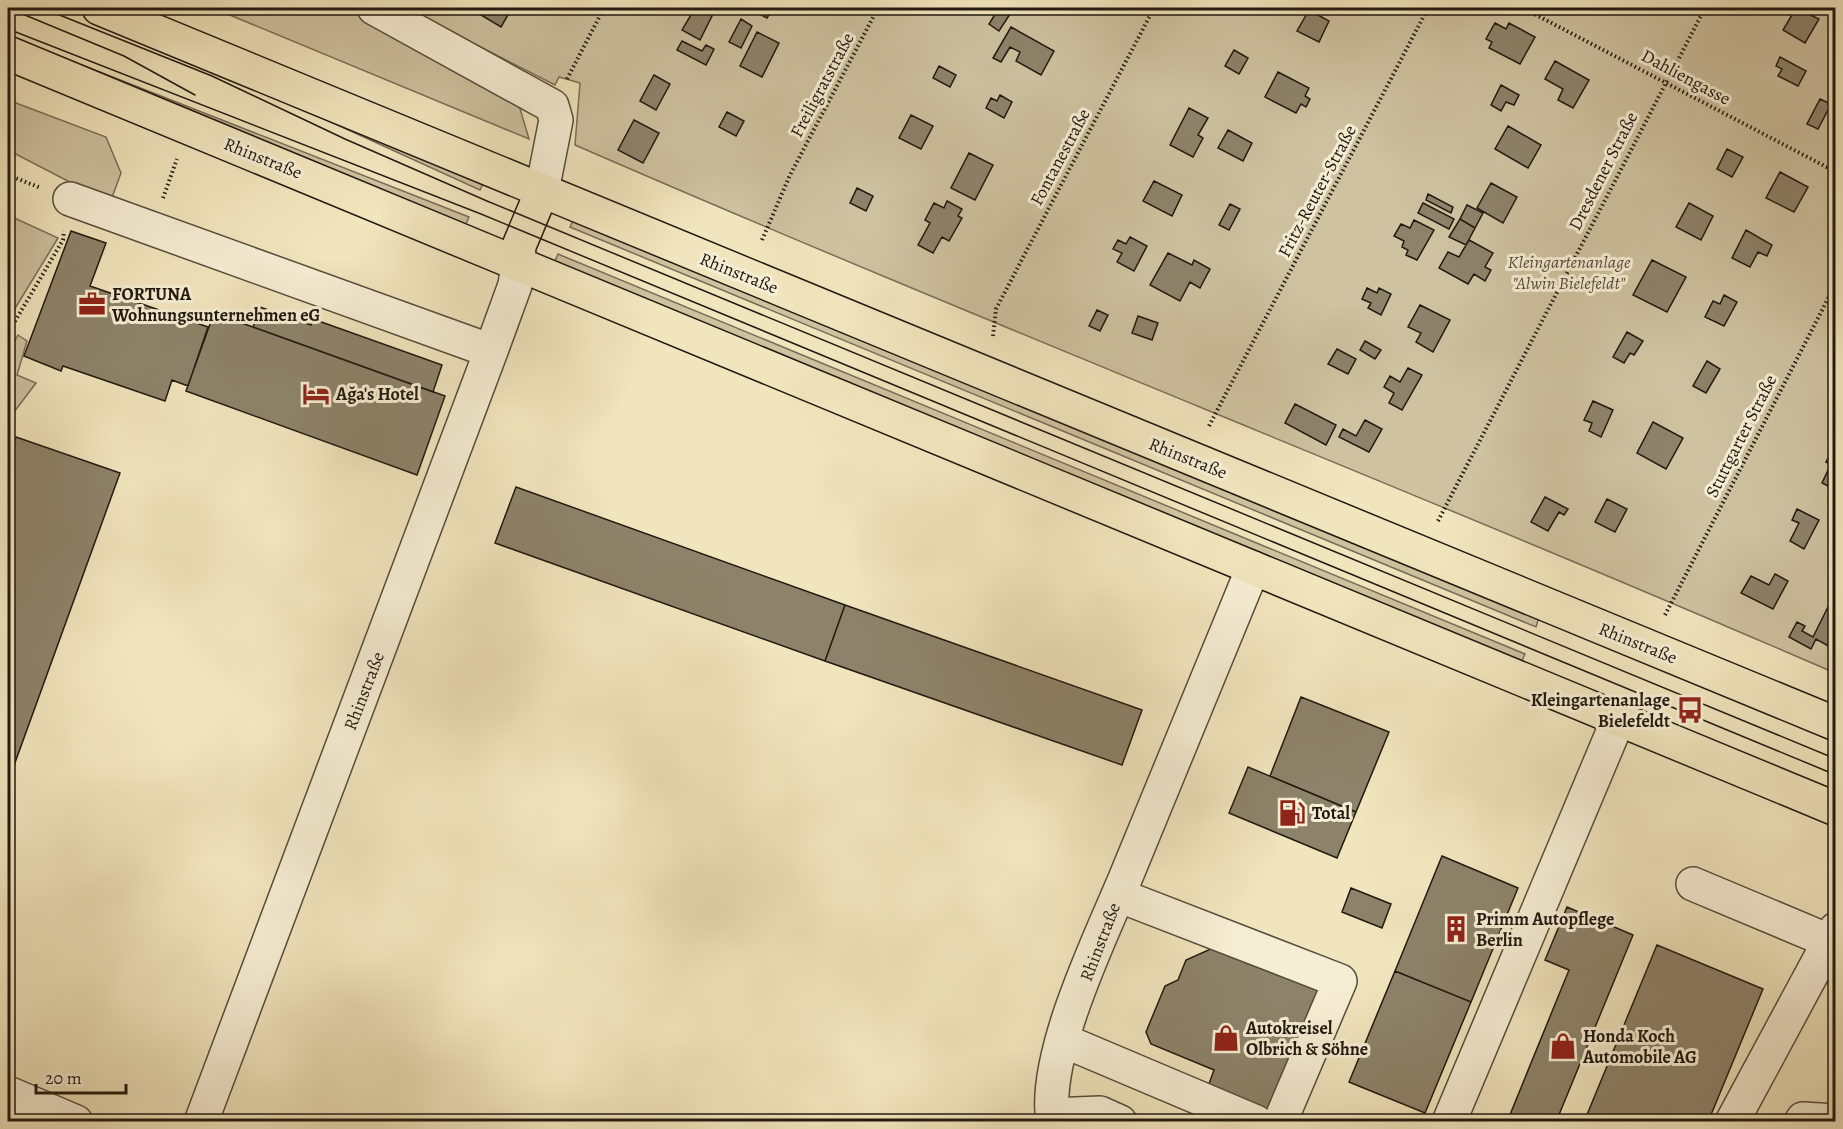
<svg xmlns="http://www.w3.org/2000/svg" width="1843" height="1129" font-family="Alegreya,serif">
<rect width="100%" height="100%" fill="#f1e5bd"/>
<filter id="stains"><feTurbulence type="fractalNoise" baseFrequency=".00333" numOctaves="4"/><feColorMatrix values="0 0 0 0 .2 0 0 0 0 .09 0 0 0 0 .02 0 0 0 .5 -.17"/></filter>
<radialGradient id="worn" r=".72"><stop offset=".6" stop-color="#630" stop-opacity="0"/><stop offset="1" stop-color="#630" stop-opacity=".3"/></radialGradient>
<path fill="#cec2a0" stroke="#786e58" stroke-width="1.5" d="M213 8H356L518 102 529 139Z
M404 8H1835V673C1418 492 993 327 575 145L580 83 559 77 555 85Z
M82 65 469 217 465 226Z
M8 100 106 137 121 173 110 203 8 150Z
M287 102 485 180 480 190Z
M8 215 58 238 8 320Z
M574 218 1539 617 1536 627 570 227Z
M558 254 1525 654 1521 663 554 263Z
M18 335 27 341 17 375 36 383 8 420V353Z"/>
<path fill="#8d836a" stroke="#211910" stroke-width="1.5" d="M485 8H512L501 27 481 15Z
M695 8H702L713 14 700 40 682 30Z
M748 8H768L772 10 767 18Z
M999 8H1014L999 31 989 24Z
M1796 8 1819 19 1805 43 1783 30Z
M1309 10 1329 21 1319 42 1297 31Z
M741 19 752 26 741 48 729 42Z
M1495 23 1506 29 1509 23 1535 37 1520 64 1489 48 1492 42 1486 39Z
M1011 27 1054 51 1041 75 1016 61 1020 52 1010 47 1001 62 993 58Z
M757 32 779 43 762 77 740 66Z
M1836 40V57L1828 53Z
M682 41 702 51 706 45 714 49 706 65 677 50Z
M1234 50 1248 58 1239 74 1225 66Z
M1780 57 1806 71 1798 86 1778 76 1782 69 1776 66Z
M1555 61 1589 80 1573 108 1558 100 1563 89 1545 79Z
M939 66 956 75 950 87 933 78Z
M1278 72 1309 88 1305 96 1310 99 1306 107 1301 104 1296 113 1265 97Z
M654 75 670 84 656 110 640 101Z
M1501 85 1519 95 1514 105 1506 102 1501 111 1491 105Z
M1000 95 1012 102 1004 118 986 108 991 98 997 101Z
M1820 99 1831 104 1818 129 1807 124Z
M1189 108 1208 118 1198 135 1203 138 1193 157 1170 145Z
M727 112 744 121 736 136 719 127Z
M911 115 933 126 921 149 899 138Z
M634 120 659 133 643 163 618 150Z
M1508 126 1541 145 1528 168 1495 149Z
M1228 130 1252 143 1243 161 1218 148Z
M1727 149 1743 157 1732 177 1717 169Z
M969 153 993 165 975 200 951 188Z
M1780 172 1808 187 1794 212 1766 198Z
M1154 181 1182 195 1172 216 1143 201Z
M1491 183 1517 197 1503 223 1477 208Z
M857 188 873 196 866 211 850 203Z
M1428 194 1453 207 1451 213 1426 200Z
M947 201 962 209 958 216 962 218 949 241 942 237 933 253 918 245 930 223 925 220 934 203 944 208Z
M1423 203 1454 219 1449 229 1418 213Z
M1689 203 1713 216 1701 240 1676 227Z
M1230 204 1240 209 1229 230 1219 225Z
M1467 205 1483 213 1475 228 1460 219Z
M1460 219 1475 228 1466 245 1449 237Z
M1414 220 1434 230 1417 260 1406 255 1408 250 1402 247 1404 241 1394 236 1401 224 1410 228Z
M1746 230 1772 245 1767 256 1758 252 1750 267 1732 258Z
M71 231 106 243 90 286 208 327 188 386 172 380 165 401 63 366 61 371 24 356Z
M1130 237 1147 246 1134 271 1117 262 1122 253 1113 249 1118 240 1126 244Z
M1469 240 1493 253 1485 267 1491 270 1485 281 1474 274 1468 284 1439 268 1448 252 1459 257Z
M1168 253 1192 265 1194 260 1210 269 1200 288 1190 282 1180 301 1150 285Z
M1652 260 1686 277 1667 312 1633 295Z
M1367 288 1377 293 1379 288 1391 294 1381 315 1368 308 1371 303 1362 299Z
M1724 295 1737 302 1724 326 1705 317 1713 301 1720 304Z
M1420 305 1450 320 1433 352 1416 342 1421 333 1408 327Z
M260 307 311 325 313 319 442 365 433 392 253 327Z
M1097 310 1108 315 1100 331 1089 326Z
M214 313 445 396 417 475 186 391Z
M1138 316 1158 323 1152 340 1132 333Z
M1627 332 1643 341 1634 355 1630 353 1624 363 1613 357Z
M1365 341 1381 350 1375 359 1360 350Z
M1337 349 1356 359 1348 374 1328 364Z
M1707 361 1720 369 1706 393 1693 386Z
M1408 368 1422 375 1402 410 1389 403 1394 393 1384 387 1390 376 1400 382Z
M1593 401 1613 410 1601 437 1589 431 1592 423 1584 420Z
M1295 404 1336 425 1326 445 1285 423Z
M1365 420 1382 429 1369 452 1339 437 1343 429 1356 436Z
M1653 422 1683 438 1666 469 1637 453Z
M16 437 120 473 8 782V461Z
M1831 452 1836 454V490L1822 483 1831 464 1826 462Z
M516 487 845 605 825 661 495 543Z
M1545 497 1568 509 1564 515 1559 512 1548 531 1531 522Z
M1607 499 1627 509 1615 532 1595 522Z
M1797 509 1819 520 1804 549 1790 541 1799 523 1792 520Z
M1775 574 1788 581 1773 609 1741 593 1751 576 1769 585Z
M1830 603 1836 606V642L1832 648 1816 639 1811 649 1789 637 1797 622 1805 626 1802 631 1813 637Z
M845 605 1142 710 1122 765 825 661Z
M1301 697 1389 732 1356 812 1270 776Z
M1248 767 1356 812 1337 858 1229 813Z
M1442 856 1518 888 1471 1002 1395 971Z
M1351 888 1391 904 1382 928 1342 912Z
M1567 907 1633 935 1556 1122H1507L1569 970 1545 960Z
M1657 945 1763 989 1708 1122H1584Z
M1215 947 1322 991 1270 1118 1206 1092 1214 1070 1151 1044 1146 1032 1165 986 1178 980 1186 960Z
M1395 971 1471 1002 1425 1113 1349 1082Z"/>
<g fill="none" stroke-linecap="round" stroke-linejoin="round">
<defs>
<path id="minor" d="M374 8 552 106 556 120 542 191
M70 199 491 351
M1693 884 1829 941
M1118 895 1340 981 1280 1122
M1062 1040 1256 1122
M8 1093 76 1122
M1052 1115 1100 1113 1120 1122
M201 1122 491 351 515 285 518 263
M1053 1122C1042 1057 1099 941 1125 879 1167 775 1211 672 1253 568
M1449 1122 1618 720
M1732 1122 1836 929
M1801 1122 1803 1119 1836 1121"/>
<path id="major" d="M99 8 1836 724
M8 53 1836 809
M518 263 519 246 542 191"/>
</defs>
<use href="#minor" stroke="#554c3b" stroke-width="36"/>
<use href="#major" stroke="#211910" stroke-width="36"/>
<path stroke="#211910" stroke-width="4" stroke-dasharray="1.5 3" stroke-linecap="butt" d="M1523 8 1836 172
M567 79 604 8
M8 175 41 188
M163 198 177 159
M762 240 790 175 878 8
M8 319 14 322
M8 333 63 240 64 231
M993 336 996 309 1154 8
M1209 426 1428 8
M1438 521 1705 8
M1665 615 1836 283"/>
<use href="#minor" stroke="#f6eed4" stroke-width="33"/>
<use href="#major" stroke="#f1e5bd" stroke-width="33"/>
<path stroke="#211910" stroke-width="1.5" d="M8 8 124 56 195 95
M42 8 212 76 345 139 487 201 1836 759
M8 29 481 214 1836 775"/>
</g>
<defs>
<symbol id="office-bare" viewBox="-9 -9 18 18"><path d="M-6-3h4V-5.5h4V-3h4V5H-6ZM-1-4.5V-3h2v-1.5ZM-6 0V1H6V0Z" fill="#8f2418" stroke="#f6eed4" stroke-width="2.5" paint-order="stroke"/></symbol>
<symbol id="hotel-bare" viewBox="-9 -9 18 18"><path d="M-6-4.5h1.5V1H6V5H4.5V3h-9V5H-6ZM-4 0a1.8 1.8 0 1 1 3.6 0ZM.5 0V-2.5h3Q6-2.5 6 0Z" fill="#8f2418" stroke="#f6eed4" stroke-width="2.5" paint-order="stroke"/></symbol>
<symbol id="bus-bare" viewBox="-9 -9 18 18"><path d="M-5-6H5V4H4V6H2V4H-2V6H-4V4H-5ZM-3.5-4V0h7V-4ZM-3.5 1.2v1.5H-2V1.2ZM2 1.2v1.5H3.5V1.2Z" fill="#8f2418" stroke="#f6eed4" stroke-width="2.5" paint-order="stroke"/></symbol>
<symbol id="fuel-bare" viewBox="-9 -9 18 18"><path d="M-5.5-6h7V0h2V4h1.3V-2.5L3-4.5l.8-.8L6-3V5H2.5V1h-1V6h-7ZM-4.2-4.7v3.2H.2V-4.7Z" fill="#8f2418" stroke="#f6eed4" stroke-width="2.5" paint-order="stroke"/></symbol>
<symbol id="building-bare" viewBox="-9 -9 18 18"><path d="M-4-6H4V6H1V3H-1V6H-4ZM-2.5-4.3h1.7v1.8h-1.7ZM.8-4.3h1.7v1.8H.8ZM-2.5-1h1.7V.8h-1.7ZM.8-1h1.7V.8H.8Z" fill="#8f2418" stroke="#f6eed4" stroke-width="2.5" paint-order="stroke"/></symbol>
<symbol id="shop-bare" viewBox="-9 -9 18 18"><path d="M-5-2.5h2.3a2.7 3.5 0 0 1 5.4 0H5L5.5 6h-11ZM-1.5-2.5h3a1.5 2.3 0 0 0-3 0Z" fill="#8f2418" stroke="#f6eed4" stroke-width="2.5" paint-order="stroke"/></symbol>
</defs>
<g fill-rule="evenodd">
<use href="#office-bare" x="73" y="285" width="38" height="38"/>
<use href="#hotel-bare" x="297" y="375" width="38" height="38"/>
<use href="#bus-bare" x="1671" y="691" width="38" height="38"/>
<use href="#fuel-bare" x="1273" y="794" width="38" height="38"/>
<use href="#building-bare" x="1437" y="910" width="38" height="38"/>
<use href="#shop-bare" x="1207" y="1019" width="38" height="38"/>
<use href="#shop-bare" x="1544" y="1027" width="38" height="38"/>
</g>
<g text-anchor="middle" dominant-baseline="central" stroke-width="6" stroke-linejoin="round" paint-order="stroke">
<g font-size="18" fill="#211910" stroke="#f6eed4">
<text transform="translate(1686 77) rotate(28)">Dahliengasse</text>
<text transform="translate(822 85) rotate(-62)">Freiligratstraße</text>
<text transform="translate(1060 157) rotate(-62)">Fontanestraße</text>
<text transform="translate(263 158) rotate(22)">Rhinstraße</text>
<text transform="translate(1603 171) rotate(-63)">Dresdener Straße</text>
<text transform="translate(1317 191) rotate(-62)">Fritz-Reuter-Straße</text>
<text transform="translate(739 273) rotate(22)">Rhinstraße</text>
<text transform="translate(1741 436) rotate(-63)">Stuttgarter Straße</text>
<text transform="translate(1188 458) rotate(22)">Rhinstraße</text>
<text transform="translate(1638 643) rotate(22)">Rhinstraße</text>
<text transform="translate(364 691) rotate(-69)">Rhinstraße</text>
<text transform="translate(1100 942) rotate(-69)">Rhinstraße</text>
</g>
<g font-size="18" font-style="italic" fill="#554c3b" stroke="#f6eed4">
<text x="1569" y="262">Kleingartenanlage<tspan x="1569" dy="21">"Alwin Bielefeldt"</tspan></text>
</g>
<g font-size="18" font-weight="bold" fill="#211910" stroke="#f6eed4" text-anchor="start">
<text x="112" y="294">FORTUNA<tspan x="112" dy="21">Wohnungsunternehmen eG</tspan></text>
<text x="336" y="394">Ağa's Hotel</text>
<text x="1670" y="700" text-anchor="end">Kleingartenanlage<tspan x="1670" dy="21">Bielefeldt</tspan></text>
<text x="1312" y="813">Total</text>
<text x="1476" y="919">Primm Autopflege<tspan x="1476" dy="21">Berlin</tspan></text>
<text x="1246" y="1028">Autokreisel<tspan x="1246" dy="21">Olbrich &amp; Söhne</tspan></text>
<text x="1583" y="1036">Honda Koch<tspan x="1583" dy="21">Automobile AG</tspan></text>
</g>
</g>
<rect width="1843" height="1129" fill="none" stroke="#f1e5bd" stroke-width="30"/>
<rect x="9" y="9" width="1825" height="1111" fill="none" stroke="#211910" stroke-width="3"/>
<rect x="15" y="15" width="1813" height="1099" fill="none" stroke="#211910" stroke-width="1.5"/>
<path d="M36 1084v9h90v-9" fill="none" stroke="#211910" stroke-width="3"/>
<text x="45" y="1084" font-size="18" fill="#211910" stroke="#f6eed4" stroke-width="4.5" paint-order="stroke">20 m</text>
<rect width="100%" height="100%" filter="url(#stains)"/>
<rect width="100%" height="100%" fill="url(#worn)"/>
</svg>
